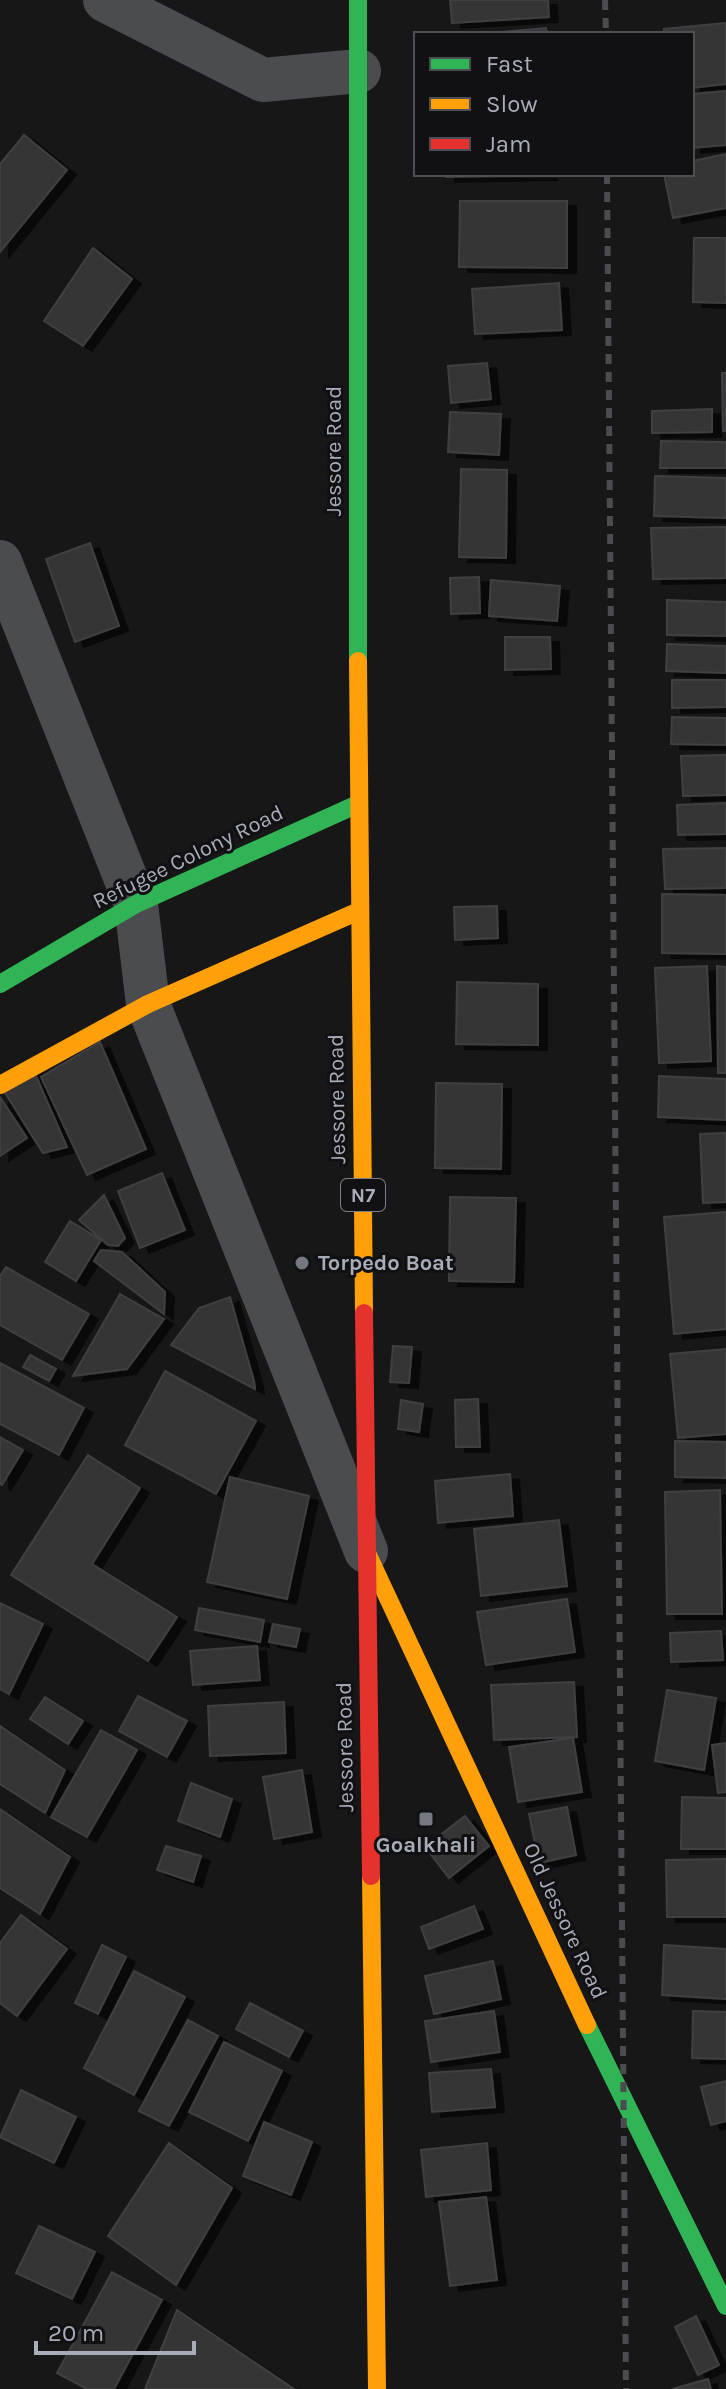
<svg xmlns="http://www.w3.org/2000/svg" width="726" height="2389" font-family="Karla,sans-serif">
<defs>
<filter id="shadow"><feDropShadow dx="9" dy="5" stdDeviation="0" flood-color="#0009"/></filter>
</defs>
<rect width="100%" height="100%" fill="#171717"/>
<path fill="#353536" stroke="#3f4043" stroke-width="2" filter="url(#shadow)" d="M450 0H548L549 17 452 23Z
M726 23V84L692 88V34H664V29Z
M546 28 547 34H480Z
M726 91V145L692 148V94Z
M24 135 67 170 0 252V164Z
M726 154V208L673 218 664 174H692V161Z
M446 174H548V175L446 177Z
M460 201H567V268L459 267Z
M694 238H726V303L693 302Z
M93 248 132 279 83 346 44 321Z
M559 283 562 330 475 334 472 289Z
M487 363 491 399 451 403 448 366Z
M722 373H726V431H723Z
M712 409V432L652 433V411Z
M450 412 501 414 499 455 448 452Z
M661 441 726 442V468H660Z
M461 469 507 470 506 558 459 557Z
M655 476 726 478V518L654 516Z
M726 527V578L653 579 651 528Z
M90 543 119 626 75 642 46 559Z
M479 577 480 613 451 614 450 578Z
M491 580 560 586 557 621 489 616Z
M667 600 726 602V636L667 635Z
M505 637H550L551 669 505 670Z
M667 644 726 646V673L666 671Z
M672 680H726V707L672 708Z
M672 717 726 718V745L671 744Z
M726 755V795L683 796 681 756Z
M726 803V834L678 835 677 805Z
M726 848V888L665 889 663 849Z
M662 894 726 895V954L662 953Z
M497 906 498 938 455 940 454 907Z
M707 966 711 1061 659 1063 655 968Z
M717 966 726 967V1073H718Z
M457 982 538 984V1045L456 1044Z
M100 1042 146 1149 87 1175 41 1077Z
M33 1069 67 1147 43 1153 0 1085Z
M659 1076 726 1079V1120L658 1117Z
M436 1083 502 1084 501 1169 435 1168Z
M0 1097 27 1138 0 1156Z
M726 1133V1202L703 1203 700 1134Z
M162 1173 185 1230 140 1248 118 1191Z
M104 1195 125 1238 118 1246 108 1245 79 1220Z
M450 1197 516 1198 514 1282 449 1281Z
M726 1212V1329L674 1334 664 1217Z
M70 1221 101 1240 76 1281 45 1262Z
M101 1250 122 1252 165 1292 164 1314 94 1261Z
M6 1267 89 1314 62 1360 0 1325V1276Z
M120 1294 164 1319 127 1369 73 1376Z
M230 1297 254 1381 255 1389 171 1345 199 1308Z
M393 1346 412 1347 409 1383 390 1382Z
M726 1349V1434L678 1438 670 1354Z
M30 1355 56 1369 49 1381 23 1367Z
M0 1363 84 1408 59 1455 0 1424Z
M165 1371 256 1421 216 1494 125 1445Z
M478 1399 480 1447H456L455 1400Z
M401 1400 423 1404 419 1432 398 1429Z
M0 1437 23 1450 2 1485 0 1484Z
M675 1441 726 1442V1478L675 1477Z
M88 1455 140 1488 92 1564 177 1617 148 1661 11 1575Z
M510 1474 513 1516 438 1523 435 1481Z
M230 1477 309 1496 287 1599 207 1582Z
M720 1490 722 1614H667L665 1492Z
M559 1520 567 1586 481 1596 474 1529Z
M567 1599 575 1652 486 1665 477 1612Z
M0 1603 43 1624 9 1694 0 1689Z
M199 1608 264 1620 260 1642 195 1630Z
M273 1624 300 1629 296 1647 269 1642Z
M721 1631 723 1660 671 1662 670 1633Z
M257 1646 260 1680 193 1685 190 1651Z
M574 1682 577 1737 494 1740 491 1685Z
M667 1690 716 1698 704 1770 655 1761Z
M138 1696 187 1721 167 1757 119 1731Z
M45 1697 83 1721 68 1744 30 1719Z
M284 1702 286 1753 210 1756 208 1706Z
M0 1726 65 1770 45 1813 0 1784Z
M101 1730 137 1750 87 1837 51 1817Z
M573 1738 582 1792 518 1802 509 1747Z
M726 1743V1792L718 1793 712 1745Z
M302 1770 312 1832 274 1839 263 1777Z
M191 1783 232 1799 220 1837 178 1821Z
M682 1797 726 1798V1849H681Z
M567 1807 576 1855 539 1863 529 1814Z
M0 1809 70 1857 40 1914 0 1888Z
M465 1816 489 1846 449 1878 425 1847Z
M166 1846 201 1856 193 1882 157 1870Z
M726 1859V1917H667L666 1860Z
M474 1906 483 1929 429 1949 421 1927Z
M21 1915 67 1949 17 2016 0 2003V1943Z
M102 1945 126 1957 98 2014 75 2003Z
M664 1945 726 1949V1999L662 1995Z
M493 1961 501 1999 434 2014 425 1976Z
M134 1971 185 1997 134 2095 84 2068Z
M250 2003 303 2031 289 2057 236 2029Z
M494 2011 500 2052 431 2062 425 2021Z
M693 2011 726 2012V2059L692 2058Z
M188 2020 218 2036 169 2126 139 2111Z
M224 2042 282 2071 248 2141 189 2112Z
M491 2069 495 2107 432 2112 429 2073Z
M726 2081V2121L711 2125 701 2087Z
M21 2090 76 2117 54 2163 0 2137Z
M264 2122 312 2142 291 2195 243 2176Z
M169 2143 232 2188 176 2285 108 2236Z
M487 2143 491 2190 426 2197 421 2150Z
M486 2197 497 2280 450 2286 439 2202Z
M39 2226 95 2252 72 2299 16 2273Z
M112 2272 162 2300 114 2389H87L57 2373Z
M177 2310 294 2389H145Z
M696 2316 719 2365 698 2375 675 2327Z
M708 2379 711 2389H672Z"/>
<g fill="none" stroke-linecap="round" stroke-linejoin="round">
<path stroke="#4b4c50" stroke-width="44" d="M105 0 263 80 359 71
M0 562 136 904 148 1004 366 1551"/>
<path stroke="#30b455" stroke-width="18" d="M358 0V661
M0 984 136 904 358 804
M587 2025 726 2306"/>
<path stroke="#ff9f0a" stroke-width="18" d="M358 661 364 1313
M0 1085 148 1004 359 911
M367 1553 587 2025
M371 1876 377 2389"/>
<path stroke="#e5322d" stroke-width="18" d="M364 1313 371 1876"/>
<path stroke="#4b4c4f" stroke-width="6" stroke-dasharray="10 8" stroke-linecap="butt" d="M605 0 606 34
M607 174 626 2389"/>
</g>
<g fill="#757880" stroke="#111113" stroke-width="3">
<circle cx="302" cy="1263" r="8"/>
<rect x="418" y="1811" width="16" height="16" rx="4"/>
</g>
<g text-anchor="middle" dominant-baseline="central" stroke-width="6" stroke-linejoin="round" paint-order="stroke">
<rect fill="#111113" stroke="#7b7e86" stroke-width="2" x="341" y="1179" width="44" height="32" rx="6"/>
<g font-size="20" font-weight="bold" fill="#a8adb8">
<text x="363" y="1195">N7</text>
</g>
<g font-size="22" fill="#a8adb8" stroke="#111113">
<text transform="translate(334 451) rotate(-90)">Jessore Road</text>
<text transform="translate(188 857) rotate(-26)">Refugee Colony Road</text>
<text transform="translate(337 1099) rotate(-91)">Jessore Road</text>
<text transform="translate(345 1747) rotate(-91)">Jessore Road</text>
<text transform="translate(565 1921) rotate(65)">Old Jessore Road</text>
</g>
<g font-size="22" font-weight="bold" fill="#a8adb8" stroke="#111113" text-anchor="start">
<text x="318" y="1263">Torpedo Boat</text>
<text x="426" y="1845" text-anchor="middle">Goalkhali</text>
</g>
</g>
<rect x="414" y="32" width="280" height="144" fill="#111113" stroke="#4d4f55" stroke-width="2"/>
<rect x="430" y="58" width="40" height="12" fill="#30b455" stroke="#4d4f55" stroke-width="2"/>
<text x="486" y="72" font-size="24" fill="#a8adb8">Fast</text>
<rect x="430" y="98" width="40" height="12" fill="#ff9f0a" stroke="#4d4f55" stroke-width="2"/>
<text x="486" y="112" font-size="24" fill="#a8adb8">Slow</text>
<rect x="430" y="138" width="40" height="12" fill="#e5322d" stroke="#4d4f55" stroke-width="2"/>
<text x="486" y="152" font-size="24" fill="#a8adb8">Jam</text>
<path d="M36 2341v12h158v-12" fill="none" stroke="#a8adb8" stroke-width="4"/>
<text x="48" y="2341" font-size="24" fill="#a8adb8" stroke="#111113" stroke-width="6" paint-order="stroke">20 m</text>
</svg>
